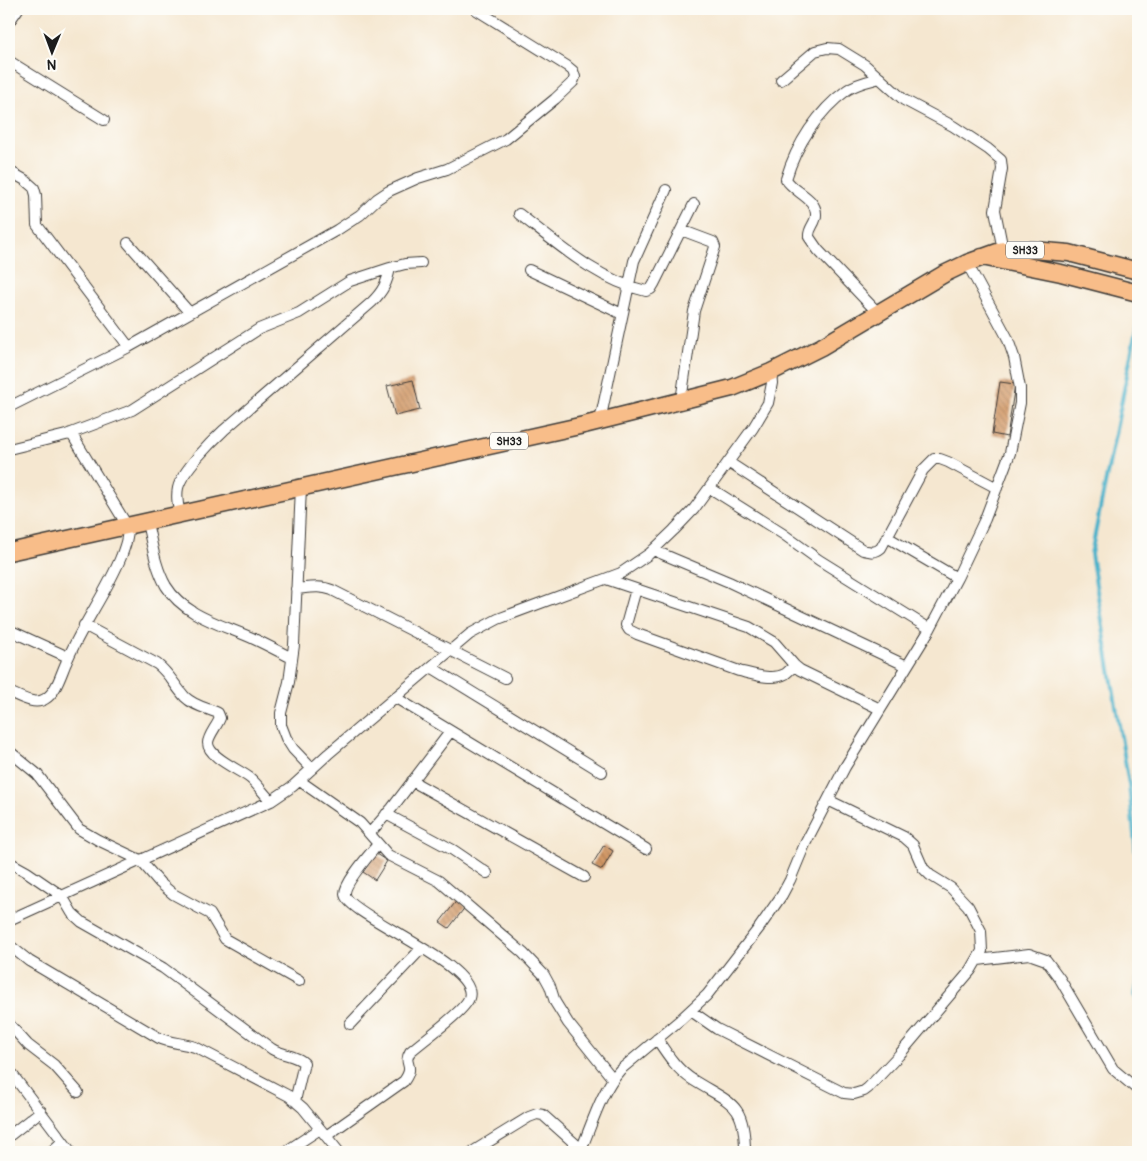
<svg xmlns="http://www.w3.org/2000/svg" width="1147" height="1161" font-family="Pangolin,sans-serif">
<defs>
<pattern id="building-back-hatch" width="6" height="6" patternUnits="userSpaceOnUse" patternTransform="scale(1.25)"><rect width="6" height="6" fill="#d29866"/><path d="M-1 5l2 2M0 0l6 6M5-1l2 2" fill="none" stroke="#aa7b53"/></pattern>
</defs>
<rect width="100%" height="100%" fill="#fdfcf7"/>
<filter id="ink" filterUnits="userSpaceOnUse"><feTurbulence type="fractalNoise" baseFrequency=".02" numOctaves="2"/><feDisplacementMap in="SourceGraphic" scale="10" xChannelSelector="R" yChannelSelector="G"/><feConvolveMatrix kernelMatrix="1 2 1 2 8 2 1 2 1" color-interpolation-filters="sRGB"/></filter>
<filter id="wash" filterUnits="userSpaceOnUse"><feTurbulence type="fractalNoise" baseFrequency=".0096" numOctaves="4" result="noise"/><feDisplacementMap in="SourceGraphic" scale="20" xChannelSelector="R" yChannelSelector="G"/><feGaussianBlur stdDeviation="1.12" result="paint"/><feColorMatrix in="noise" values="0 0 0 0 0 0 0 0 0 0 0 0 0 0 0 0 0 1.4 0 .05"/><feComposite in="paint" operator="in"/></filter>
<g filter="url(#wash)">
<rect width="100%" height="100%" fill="#f5e7d0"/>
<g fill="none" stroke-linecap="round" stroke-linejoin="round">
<path stroke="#4bb2ca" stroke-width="4" d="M1138 320 1091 554 1129 785 1138 874
M1138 980 1135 995 1138 1000"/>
</g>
<g id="blocks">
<path fill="url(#building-back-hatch)" d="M413 380 420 410 395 416 387 386Z
M1000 382 1015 384 1007 437 992 434Z
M604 845 613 851 602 870 592 865Z
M376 854 387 861 375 880 363 872Z
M458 899 466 906 449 928 440 922Z"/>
</g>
</g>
<g filter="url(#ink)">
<use href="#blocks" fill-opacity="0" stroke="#3d3a37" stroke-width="1"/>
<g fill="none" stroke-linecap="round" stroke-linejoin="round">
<defs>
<path id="minor" d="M9 22 18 9
M9 61 104 120
M781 80 815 51 827 48 839 49 865 65 904 100 953 126 988 149 1001 160 1002 169 995 210 1003 250
M9 171 25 180 34 188 36 195 37 225 129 347
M519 214C558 244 597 280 646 291L651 289 654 284 694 204
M681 230 713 242 715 247 694 311 681 401
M128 243 189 312
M529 270 622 314
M879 314 818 250 809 237C808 228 816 224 816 215 817 198 793 192 786 179 796 145 818 111 847 90 857 83 869 81 880 78
M9 407 129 347 337 230 360 215 377 199 389 191 418 178 447 169 506 139 555 99 573 82 575 77 573 71 567 66 475 9
M600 421 634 261 666 190
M9 449 66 435 132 410 259 329 299 313 350 281 390 268 405 264 421 263
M728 462 863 550C871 552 875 553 881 548L923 470 934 459H940L948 462 997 488
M301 487 294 645 289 682 281 713V725L286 738 293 749 312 769
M710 488 783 534 819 560 930 629
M180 515C178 506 176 497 178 488 182 471 211 442 224 430L372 302C383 291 387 283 390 268
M147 523C152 543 155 567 166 586 185 617 224 625 254 639 267 645 280 652 292 658
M887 537 957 578
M653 550 729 582 907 666
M606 579 749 627 774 642 795 666 800 670 880 709
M296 589C308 588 320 585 332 590L505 678
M636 589 626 625 629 630 637 634 739 671C752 674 772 681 785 674 788 672 791 668 795 666
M84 625 157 664C169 673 175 686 185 697 194 706 207 708 218 713L220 718C217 726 208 736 208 743 208 757 240 770 250 778 258 785 264 794 271 801
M9 630 68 657
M431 667 602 772
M9 692C19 696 34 706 45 699 56 693 61 674 66 663 81 626 106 594 121 557 125 546 128 538 128 527L71 433
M396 698 646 849
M9 751 37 774 79 829 98 840 140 860 160 883 173 894 210 914 225 939 299 981
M300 781 360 823 388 855 439 881 523 953 544 975 550 986 555 1002 568 1023 613 1079
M412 781 584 877
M386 814 453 850 487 873
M370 833 392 808 450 732
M9 862 27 872 62 896 72 913 82 922 163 968 272 1049C282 1055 298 1056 304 1063L295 1101
M9 920 271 801 293 786 328 754 470 634 498 619 621 573 649 554 674 530 694 509 753 428 768 403 772 383 771 372
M9 945 29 961 159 1038C170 1043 183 1043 195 1047L289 1096 303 1108 339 1152
M978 960 1029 954 1046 960 1060 979 1113 1069 1138 1090
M691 1011 717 1029 832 1087 844 1093 854 1094 864 1091 868 1088 899 1055 971 970 982 951 981 931 968 906 951 888 930 875 923 868 913 845 904 837 828 800
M9 1024 28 1045 54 1065 78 1092
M350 1024 422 948
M657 1039C667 1054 677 1070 693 1080 731 1104 745 1102 745 1152
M9 1070 71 1152
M9 1136 41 1111
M326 1136 404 1081C416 1064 402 1065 410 1052 422 1041 465 1011 469 998 481 965 346 915 345 894 344 883 371 853 378 844
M51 1152 62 1142
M285 1152 320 1129
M472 1152 529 1117 537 1114 543 1115 581 1149
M580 1152C592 1125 600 1093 620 1070L680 1020 707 995 759 928 782 895 790 880 805 844 845 767 930 629 957 578 985 519 1010 453 1020 403V388L1014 357 1007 337 967 263"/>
<path id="primary" d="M982 257 1061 273 1138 293
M9 552 584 425 732 388 771 372 821 347 944 274 967 263 1003 250H1033L1069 253 1138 271"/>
</defs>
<use href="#minor" stroke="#3d3a37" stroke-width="12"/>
<use href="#primary" stroke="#3d3a37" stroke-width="19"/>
<use href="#minor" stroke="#fff" stroke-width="10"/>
<use href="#primary" stroke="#f8bd89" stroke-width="16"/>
</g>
</g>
<g text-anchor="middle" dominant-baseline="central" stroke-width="4.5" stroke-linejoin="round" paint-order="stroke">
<g fill="#fdfcf7" stroke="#605f5e" stroke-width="1">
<rect x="1006" y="241.5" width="38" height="17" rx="4"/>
<rect x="490" y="432.5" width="38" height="17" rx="4"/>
</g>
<g font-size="11" font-weight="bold" fill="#1c1c1c">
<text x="1025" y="250">SH33</text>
<text x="509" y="441">SH33</text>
</g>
</g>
<rect width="1147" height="1161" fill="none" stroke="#fdfcf7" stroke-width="30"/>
<g transform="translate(52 52) rotate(181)" stroke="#fdfcf7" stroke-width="4" paint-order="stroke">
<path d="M0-4L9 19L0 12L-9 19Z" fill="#1c1c1c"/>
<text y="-8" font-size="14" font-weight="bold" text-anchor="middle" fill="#1c1c1c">N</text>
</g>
</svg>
